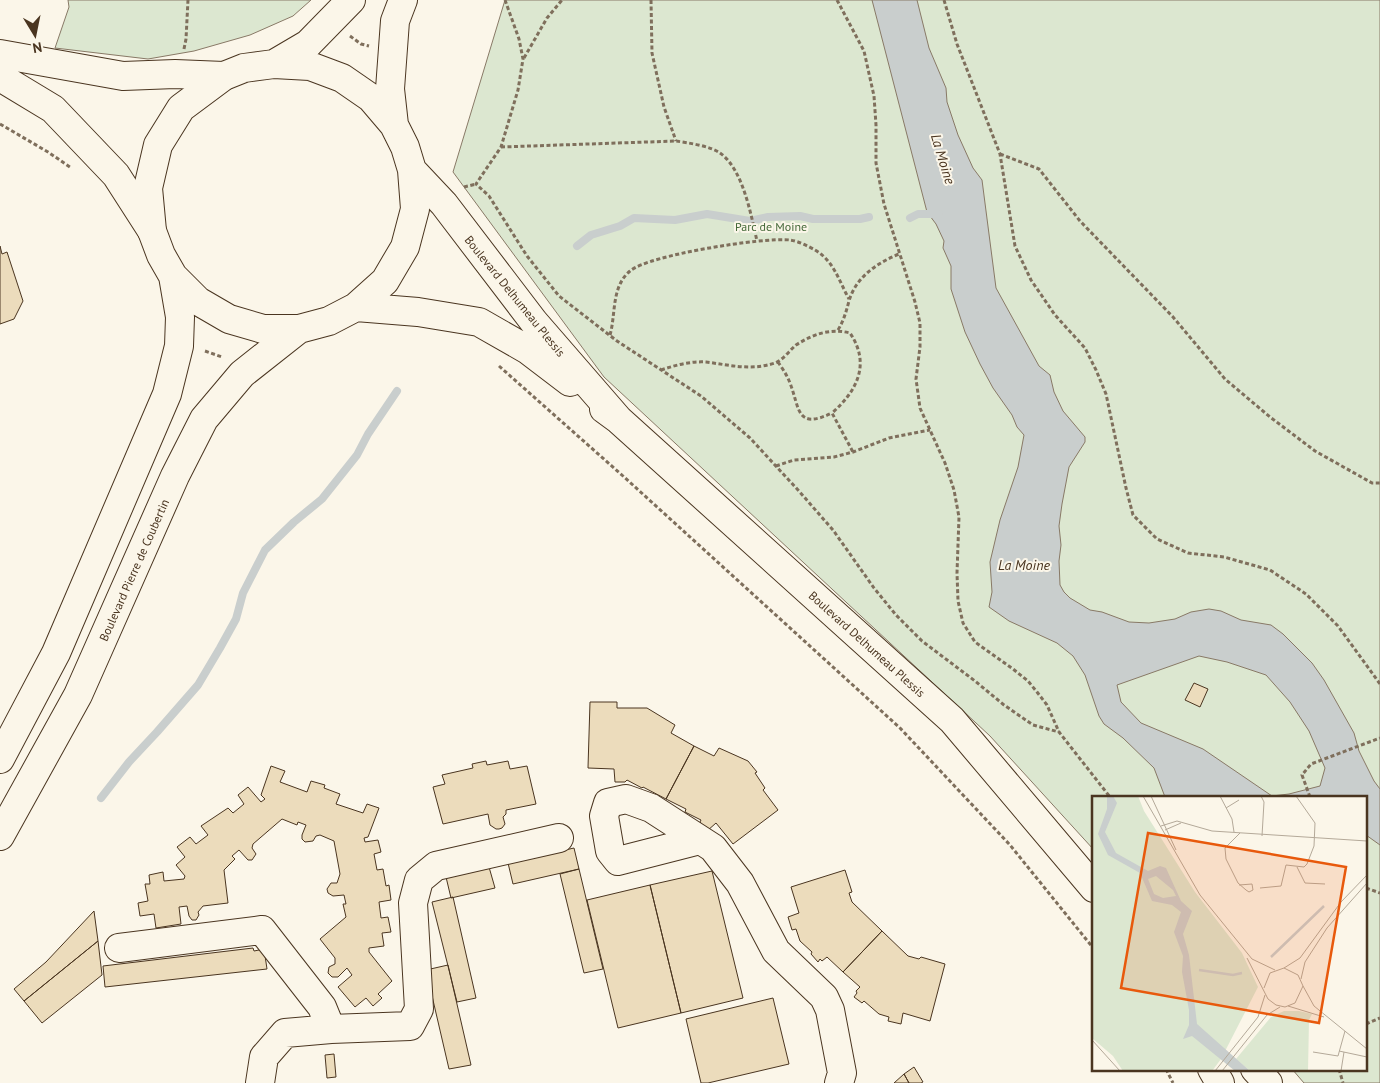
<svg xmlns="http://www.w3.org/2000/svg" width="1380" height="1083" font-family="'PT Sans',sans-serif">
<rect width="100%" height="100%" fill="#fbf6e9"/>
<path fill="#dce7d0" stroke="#887966" d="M68 0H311L293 16 250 35 194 51 148 59 55 48 69 7Z
M505 0H1380V1083H1304L1292 1069H1366V797H1094V850L990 736 604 377 453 172Z"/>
<path fill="#c9cecd" stroke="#887966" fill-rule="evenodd" d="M872 0H917L929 48 946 88 947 102 958 135 973 168 982 180 996 288 1039 366 1050 375 1054 392 1063 411 1085 437V442L1069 467 1062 504 1059 526 1061 545 1059 561 1060 585 1064 592 1070 598 1090 610 1102 612 1129 622 1149 623 1175 619 1191 612 1209 609 1221 611 1241 620 1271 625 1283 634 1312 663 1324 680 1354 733 1359 751 1374 781 1380 789V845L1366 835V797H1165L1154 768 1123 738 1104 724 1099 716 1085 675 1073 656 1057 643 1009 621 989 607 992 592 990 562 1000 520 1018 467 1024 435 1017 427 1012 415 993 388 980 364 965 332 951 289V266L943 248 944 241 936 224 927 212ZM1199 656 1227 662 1266 675 1290 702 1309 731 1325 768 1320 786 1289 794 1272 796 1203 749 1141 723 1121 702 1117 685Z"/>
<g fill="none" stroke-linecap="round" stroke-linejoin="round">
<path stroke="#c9cecd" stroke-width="8" d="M910 218 918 214H939
M577 246 591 235 620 226 634 218 675 220 707 214 750 221 768 217 800 216 813 219H860L869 217
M101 798 129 762 157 732 198 685 220 648 236 619 243 593 265 550 294 522 322 499 357 455 368 434 397 391"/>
</g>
<path fill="#ecdcbc" stroke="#4a3520" d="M0 246 2 254 7 252 23 301 14 319 0 324Z
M1194 683 1208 689 1200 707 1185 700Z
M590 702H617V708H647L675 725 671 733 694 746 666 799 643 787 642 788 627 780 625 782H615L614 769 588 768Z
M694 746 714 756 719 748 748 761 757 772 755 773 765 788 763 790 778 810 733 844 716 823 707 831 700 822 701 820 685 812 686 809 666 799Z
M486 761 487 765 508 761 510 769 527 766 536 804 506 810V814L503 817 505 824 502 828 499 829H496L490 825 488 814 443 824 433 787 445 784 442 775 473 768 472 764Z
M271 766 285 771 280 782 307 792 311 781 325 785 324 788 340 794 336 804 363 813 367 804 379 808 368 837 364 838 365 842 378 840 381 852 374 854 377 870 383 869 386 886 389 885 391 900 379 902 381 918 388 917 391 932 382 933 384 946 369 948V952L392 981 378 994 382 998 373 1006 366 998 355 1007 338 987 352 975 347 968 338 977H332L328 973 329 967 335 964V958L320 939 346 917 343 904H346L344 895 333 896 328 893 327 889 331 883H337L340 874 334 841 320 835 316 836 313 841 305 842 302 839V835L306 825 298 822 297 825 282 819 253 844 252 848 256 854 252 860H248L239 850 232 856 235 859 224 870 228 903 203 906 198 912 199 915 196 920H192L189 916 187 906 179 907 181 924 156 928 154 914 140 916 138 903 148 901 145 884H150L149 875 163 872 164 881 184 879 185 876 176 865 185 857 177 847 190 837 196 844 208 835 201 826 228 808 233 813 244 804 238 795 248 787 261 802 265 799 261 795Z
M574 848 579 869 513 884 508 863Z
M489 867 495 888 451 898 446 877Z
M579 869 603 969 584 973 560 874Z
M845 870 852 892 849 893 852 902 882 931 843 972 827 957 822 961 820 959 818 962 811 954 812 952 800 941 796 929 792 930 788 917 799 913 791 887Z
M712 871 743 998 681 1013 650 885Z
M650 885 681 1013 618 1028 587 900Z
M453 897 476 998 457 1002 432 902Z
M94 911 98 941 24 1001 14 989 46 962Z
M882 931 908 956 919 959 921 957 945 964 930 1021 903 1013 901 1024 888 1021 889 1017 879 1014 864 1001 862 1003 854 997 857 993 856 991 860 987 843 972Z
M98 941 102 975 42 1023 24 1001Z
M253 948 254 951 264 949 267 969 105 987 103 966Z
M448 965 471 1065 449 1069 426 970Z
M773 998 789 1064 708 1083H701L686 1019Z
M334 1054 336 1077 327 1078 325 1055Z
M914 1067 923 1082 921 1083H909L904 1074Z
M904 1074 909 1083H894Z"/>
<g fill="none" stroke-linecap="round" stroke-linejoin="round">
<defs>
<path id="minor" d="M0 54 123 76 175 74 224 76
M0 77 53 109 116 175 152 231
M700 840 618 861 610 851 604 816 608 803 626 799 651 808 713 848 740 883 776 951 824 997 830 1010 842 1073 839 1083
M119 948 262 930 322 1007 331 1029
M260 1083 264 1057 285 1033 331 1029 410 1026 419 1009 413 903 419 880 436 866 559 838"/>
<path id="major" d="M274 64 308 44 351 0
M394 125 390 89 395 21 403 0
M412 170 415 209 405 247 385 281 356 307 329 321 299 329H263L229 319 198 301 173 276 161 255 152 231 148 188 158 145 181 108 224 76 244 68 274 64 310 66 342 78 371 98 394 125 405 147 412 170 444 204 534 322 619 420
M356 307 418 312 479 322 528 350 570 382
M604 409 619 420 952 720 1094 888
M0 759 56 653 167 394 179 346 180 317 173 276
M0 836 78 695 175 476 204 419 242 374 299 329
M1212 1069 1220 1083
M1255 1069 1268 1083"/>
</defs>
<use href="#minor" stroke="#4a3520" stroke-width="30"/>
<use href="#major" stroke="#4a3520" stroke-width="30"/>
<path stroke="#7f6f5c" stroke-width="3" stroke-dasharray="4 2.5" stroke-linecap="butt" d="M505 0 519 39 523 59 518 90 501 147 476 184 489 196 527 256 559 296 617 341 701 396 750 438 798 490 833 530 874 588 896 615 922 641 975 681 1004 705 1033 725 1059 732
M651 0 652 53 664 107 676 141
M837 0 864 51 874 96 876 125V163L884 204 915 302 920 323V347L916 379 920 408 945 463 954 490 959 517 957 573 958 601 963 623 975 642 1013 669 1028 681 1037 692 1047 705 1059 732 1110 797
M944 0 957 44 1000 154 1015 246 1031 280 1055 315 1085 348 1096 370 1106 394 1126 488 1133 515 1157 539 1188 553 1224 557 1270 570 1306 594 1338 626 1380 684
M350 36 361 44 369 46
M184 49 186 39 188 0
M524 58 547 18 562 0
M0 124 48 152 70 167
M501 147 676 141C689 143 710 146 720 153 743 169 751 215 757 241
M1000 154 1039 169 1080 221 1173 317 1225 379 1270 417 1315 451 1372 483H1380
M464 187 476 184
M838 330C844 320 846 312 849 301 856 277 877 263 899 254
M610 335C616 314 611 287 630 271 648 255 764 237 790 240 798 241 808 246 815 250 834 261 839 281 849 299
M205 351 222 357
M778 362C782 368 787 375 790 383 800 409 796 430 832 413
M499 366 623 476 900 728 1010 845 1094 949
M661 370C676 365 691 361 706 362 730 365 751 371 775 363 783 360 789 351 796 345 813 334 831 328 850 333 871 364 857 391 832 413L853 452
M776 466 794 460 834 457 853 452 889 438 930 430
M1310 797 1302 775 1311 764 1380 738
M1366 888 1380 893
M1366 1024 1380 1018
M1166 1069 1173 1083
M1339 1069 1343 1083"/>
<use href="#minor" stroke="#fbf6e9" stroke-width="28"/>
<use href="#major" stroke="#fbf6e9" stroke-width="28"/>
</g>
<g text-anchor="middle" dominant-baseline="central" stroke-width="4" stroke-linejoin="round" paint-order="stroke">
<g font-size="12" fill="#436837" stroke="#fbf6e9">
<text x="771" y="226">Parc de Moine</text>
</g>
<g font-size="12" fill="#4a3520" stroke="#fbf6e9">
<text transform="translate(515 296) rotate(51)">Boulevard Delhumeau Plessis</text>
<text transform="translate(134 570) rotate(-66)">Boulevard Pierre de Coubertin</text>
<text transform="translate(867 644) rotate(42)">Boulevard Delhumeau Plessis</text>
</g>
<g font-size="14" font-style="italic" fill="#4a3520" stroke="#fbf6e9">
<text transform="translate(943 159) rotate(73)">La Moine</text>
<text x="1024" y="565">La Moine</text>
</g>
</g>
<g transform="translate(1092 796)">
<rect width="275" height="275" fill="#fbf6e9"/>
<path d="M0 0H46L52 15 103 96 150 157 166 191 129 263 120 275H31L21 260 0 242ZM207 215 220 218 217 224 216 275H158L144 263 179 221 192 215Z" fill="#dce7d0"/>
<path d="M15 0H21L25 7 13 36 24 57 56 75 68 70 74 72 89 105 100 115 91 138 97 159 105 228 158 275H143L100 240 91 243 97 229V214L90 176 91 160 82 136 89 116 80 109 60 105 48 77 16 59 6 38 15 13ZM64 80 81 94 84 100 71 102 62 98 56 83Z" fill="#c9cecd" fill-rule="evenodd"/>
<path fill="none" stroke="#c9cecd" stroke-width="2.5" d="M179 161 232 110M107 174 141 179 150 177"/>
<path fill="none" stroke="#b4a999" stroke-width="1" d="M51 0 108 99 160 163 183 174M59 0 84 54M128 0 140 23 142 36M169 0 172 6 170 40M134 12 147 4M69 30 85 25 120 35 275 45M73 34 89 27M205 71 213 87 233 88M147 89 160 88 161 94 157 96 154 94 146 87 134 63 133 52 148 37M168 92 189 90 194 69 212 71 215 68 222 50 223 27 204 0M155 162 176 203 184 209 193 211 203 207 211 190 206 179 192 172 178 177 172 192M192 172 208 162 249 106 275 79M209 183 213 166 235 132 275 87M211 190 222 210 275 253M196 210 232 221M0 244 28 275M247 255 275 261M221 256 246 260 253 235M123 275 166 221 173 199M130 275 175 219 188 211M249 275 252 256"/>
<path fill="#e8590c" fill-opacity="0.15" stroke="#e8590c" stroke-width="2.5" d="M56 37 254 71 227 227 29 192Z"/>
<rect width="275" height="275" fill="none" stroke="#4a3520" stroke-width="2.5"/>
</g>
<g transform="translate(35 35) rotate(170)" stroke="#fbf6e9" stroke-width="4" paint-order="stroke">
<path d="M0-4L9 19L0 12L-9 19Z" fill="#4a3520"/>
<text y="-8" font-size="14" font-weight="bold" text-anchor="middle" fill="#4a3520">N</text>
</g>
</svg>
